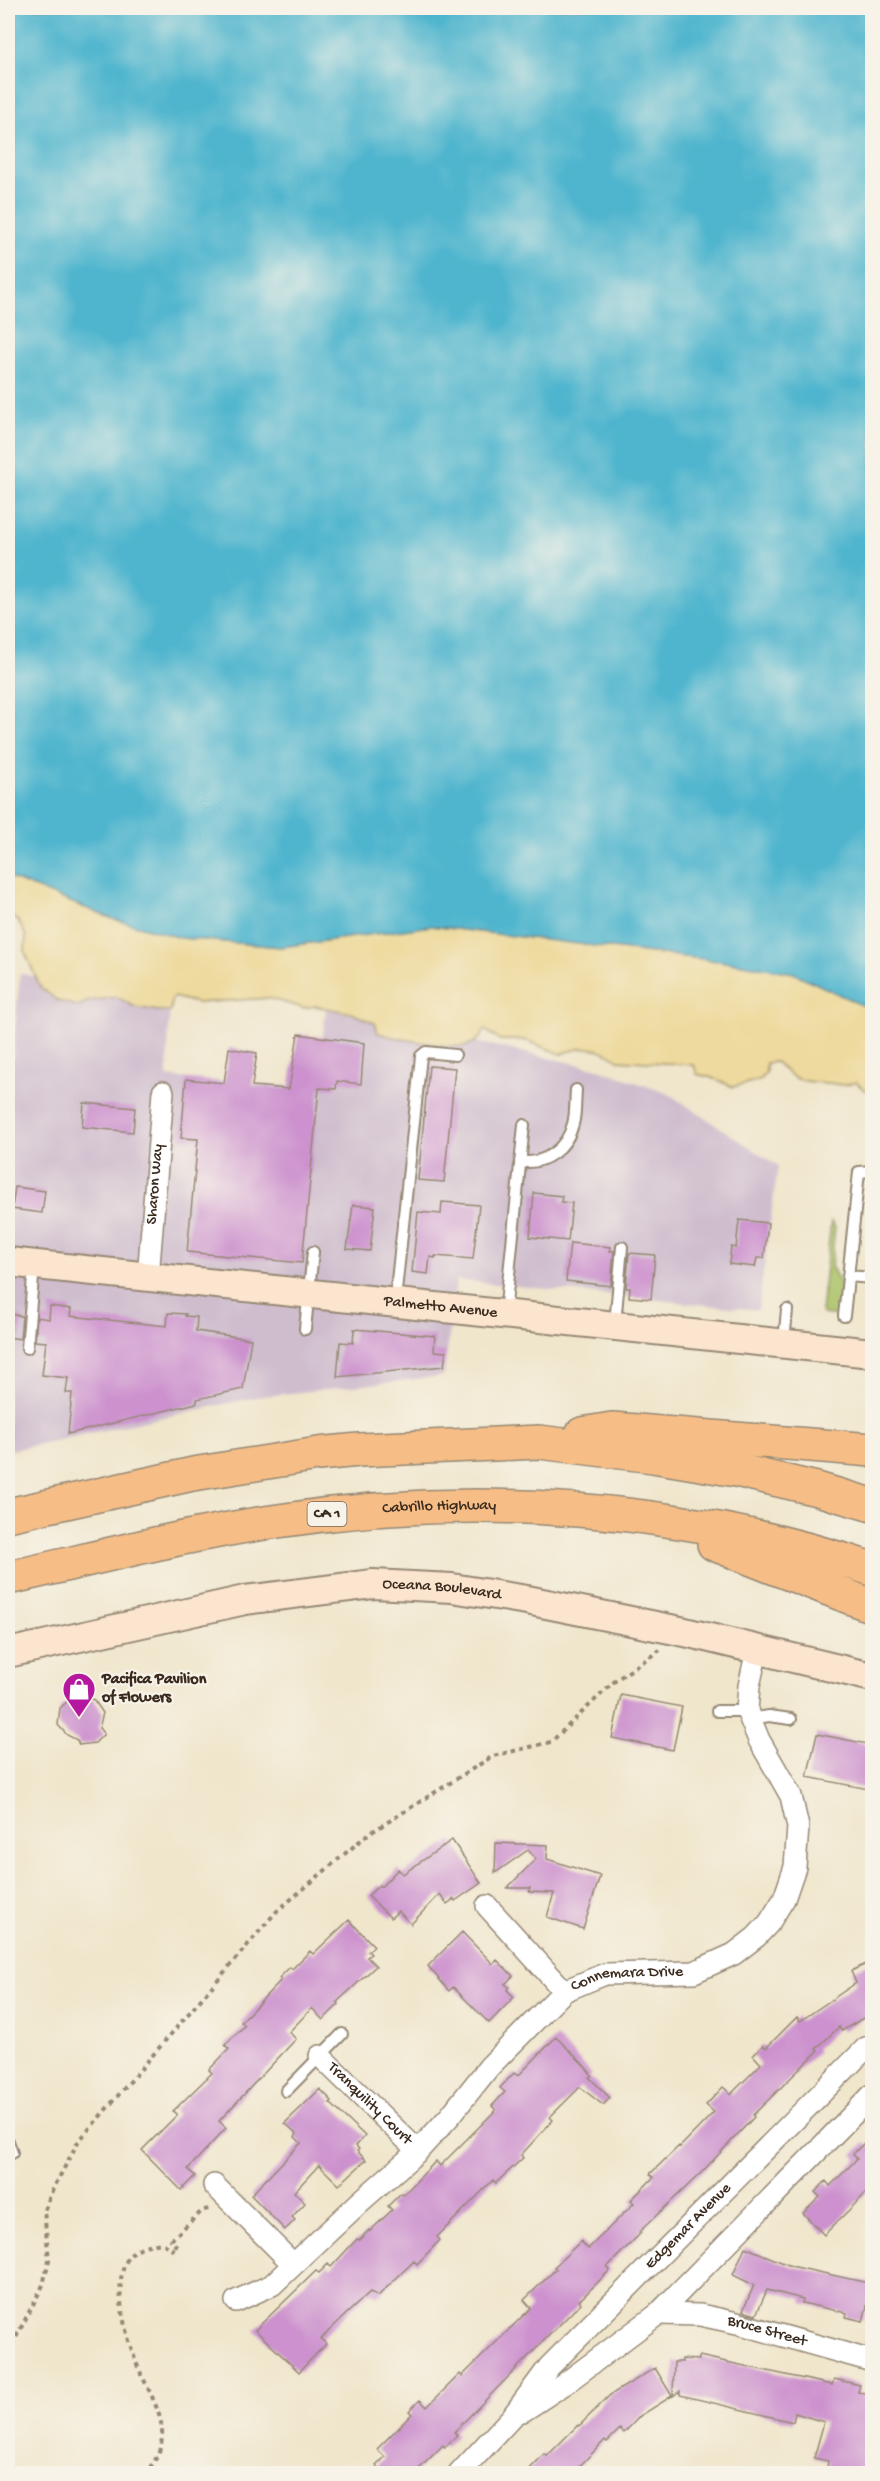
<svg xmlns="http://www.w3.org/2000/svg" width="880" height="2481" font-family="'Gochi Hand',sans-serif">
<rect width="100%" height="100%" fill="#f7f3e8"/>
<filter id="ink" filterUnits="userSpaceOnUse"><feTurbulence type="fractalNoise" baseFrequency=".0167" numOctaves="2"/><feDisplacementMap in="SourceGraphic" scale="12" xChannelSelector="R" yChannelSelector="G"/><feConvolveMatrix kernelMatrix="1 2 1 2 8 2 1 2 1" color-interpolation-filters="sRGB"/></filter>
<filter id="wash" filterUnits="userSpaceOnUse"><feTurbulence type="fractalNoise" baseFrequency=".008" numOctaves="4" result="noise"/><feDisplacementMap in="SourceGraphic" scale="24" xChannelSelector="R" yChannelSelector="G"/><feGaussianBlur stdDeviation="1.35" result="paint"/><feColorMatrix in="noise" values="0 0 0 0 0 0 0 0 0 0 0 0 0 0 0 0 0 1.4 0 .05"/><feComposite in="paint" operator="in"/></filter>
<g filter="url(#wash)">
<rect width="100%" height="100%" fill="#f0e6cc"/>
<path fill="#cfbdce" d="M20 974 170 997 167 1077 317 1088 326 1009 599 1069 669 1094 778 1166 758 1310 456 1280 444 1376 256 1397 8 1451V1109Z"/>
<path fill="#aac166" stroke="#727642" stroke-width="1.5" d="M831 1222 835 1227 831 1266 842 1286 838 1316 823 1314 821 1311Z"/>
<path fill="#eeda9e" stroke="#94825e" stroke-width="1.5" d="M8 877 113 919 182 938 281 947 431 926 743 964 794 973 872 1010V1090H864L856 1082C845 1087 839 1084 828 1083 801 1081 796 1083 776 1062L766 1063V1073L759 1080 733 1087 713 1078 697 1074 694 1065 618 1060C599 1045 582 1046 561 1054L525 1040H500L485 1030C481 1038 477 1042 468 1045 454 1050 395 1038 378 1033L375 1023 351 1013 315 1006 304 1008 268 998 197 1003 174 997 171 1001V1011H158L135 1007 117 997 89 1001 78 1006 58 1001 40 987 25 952 26 936 18 921 8 914Z"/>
<path fill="#50b5ce" stroke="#467076" stroke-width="1.5" d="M8 8H872V1010L794 973 743 964 431 926 281 947 182 938 113 919 8 877Z"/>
<g id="blocks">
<path fill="#cc91ce" d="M298 1034 364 1043 361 1084 337 1081 336 1089 319 1088 302 1263 187 1252 198 1139 181 1138 186 1079 224 1083 229 1048 257 1053 252 1086 289 1089Z
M429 1066 455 1068 444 1182 418 1180Z
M84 1103 135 1108 133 1132 82 1127Z
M15 1187 45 1191 42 1213 12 1209Z
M534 1193 562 1196 561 1202 572 1203 568 1241 530 1237Z
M442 1202 479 1205 473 1259 435 1256V1258L430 1257 428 1274 412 1272 418 1212 441 1214Z
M353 1205 375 1207 370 1251 347 1249Z
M739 1220 768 1223 764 1258H757L755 1267 729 1264 731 1247 736 1248Z
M570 1243 611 1247 610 1251H614L611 1286 566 1281Z
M629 1253 655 1255 651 1299 629 1297 630 1288H626Z
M50 1306 71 1309 70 1316 167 1326 168 1313 186 1314 185 1316 197 1317 196 1331 251 1339 243 1389 197 1399V1403L68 1434 72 1393H66L68 1378 42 1375 46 1342 35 1341 37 1317 49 1319Z
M8 1314 22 1316 20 1339 8 1337Z
M354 1329 435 1336 434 1351 446 1352 444 1366 337 1377 340 1342 353 1343Z
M621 1695 682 1707 673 1750 612 1738Z
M82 1696 94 1700 103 1713 99 1728 104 1734 95 1743 79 1745 77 1740 67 1735 58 1725 60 1708 71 1698Z
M817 1734 873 1745V1770L868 1789 807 1777Z
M452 1840 481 1883 455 1901 454 1899 447 1904 440 1894 411 1924 398 1911 391 1918 368 1896 379 1885 381 1887 398 1869 403 1874Z
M496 1843 548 1845 547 1859 600 1876 583 1929 547 1917 554 1893 529 1892 530 1888H507L536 1859 528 1850 495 1873Z
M349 1920 374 1946 368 1951 371 1954 367 1957 376 1966 337 2002 339 2004 323 2020 312 2008 289 2032 296 2039 219 2121 226 2128 188 2169 195 2176 181 2190 142 2150 177 2115 173 2111 212 2073 209 2070 229 2049 225 2045 245 2025 241 2022 281 1980 279 1978 290 1967 292 1969 310 1951 313 1954Z
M462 1932 493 1964 497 1960 513 1976 505 1984 509 1987 507 1990 514 1997 489 2023 453 1987 449 1991 428 1966Z
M873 1961V2012L842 2031 839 2027 816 2049 818 2051 753 2115 754 2117 703 2171 639 2232 641 2233 607 2267 610 2270 579 2301 581 2303 454 2432 457 2435 445 2447 443 2445 414 2474H384L376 2466 385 2457 377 2449 412 2414 409 2411 420 2400 427 2407 460 2374 462 2376 531 2308 524 2300 556 2269 554 2267 581 2241 588 2249 634 2203 631 2200 654 2177 650 2174 679 2146 680 2147 714 2112 706 2105 723 2087 731 2094 761 2064 753 2055 763 2045 766 2048 797 2017 800 2021 856 1983 851 1971Z
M556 2037 582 2063 592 2075 589 2077 610 2098 603 2105 580 2087 550 2117 553 2120 521 2155 523 2158 496 2183 493 2180 437 2237 440 2240 417 2264 414 2261 378 2296 370 2292 340 2320 321 2339 326 2344 299 2372 255 2330 316 2271 319 2273 328 2264 331 2267 357 2239 359 2240 369 2230 370 2231 392 2210 388 2206 401 2193 403 2195 436 2161 440 2166 496 2110 492 2106 505 2092 500 2088 514 2073 518 2076Z
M320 2089 332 2101 330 2103 365 2136 356 2146 359 2149 357 2151 366 2160 339 2185 319 2165 294 2192 305 2203 292 2217 295 2220 285 2230 251 2195 301 2143 295 2137 297 2134 285 2123Z
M864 2143 869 2147 873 2143V2186L824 2235 803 2213 820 2197 815 2192 826 2181 830 2186 857 2159 853 2154Z
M745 2247 791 2266 873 2284 863 2321 846 2317 847 2313 802 2303 803 2299 767 2290 756 2315 743 2311 754 2285 733 2275Z
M699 2356 832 2385 834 2379 860 2385 858 2392 873 2396V2431L865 2457H868L865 2474H826L828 2461 814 2458 824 2422 795 2413 793 2422 680 2395V2391L673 2396 674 2362H682V2359L699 2360Z
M655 2368 672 2396 640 2416 624 2433 620 2429 607 2442 605 2440 572 2474H525L544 2454 547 2456 578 2425 579 2426 610 2395Z"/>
</g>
</g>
<g filter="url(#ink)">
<use href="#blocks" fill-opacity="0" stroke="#968875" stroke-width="1.5"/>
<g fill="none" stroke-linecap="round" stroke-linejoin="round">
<defs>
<path id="lane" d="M520 1161C544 1166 567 1148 573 1124 576 1113 575 1101 576 1090
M848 1276 872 1278
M395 1300 421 1056 426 1052 455 1055
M505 1314 524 1125
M844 1316 859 1172 872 1171
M615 1324 622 1247
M305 1329 313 1252
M784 1342 787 1310
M27 1348 34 1266
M717 1711H747
M751 1719 769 1716 791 1719
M286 2091 342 2034
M8 2141 12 2153"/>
<g id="street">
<path id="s1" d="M148 1277 163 1092"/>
<path d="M487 1906 564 1991"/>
<path id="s2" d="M320 2056 418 2151"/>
<path d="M214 2185 293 2264"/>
<path id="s3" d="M236 2301 272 2285 361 2201 418 2151 450 2116 489 2067 564 1991 605 1974 694 1972 734 1954 756 1937 769 1923 784 1899 795 1867 798 1827 791 1796 759 1740 747 1711 749 1686 757 1650"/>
<path id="s4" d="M658 2314 700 2315 737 2323 872 2361"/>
<path d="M523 2411 563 2385 658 2314 872 2095"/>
<path id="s5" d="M459 2474 512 2417 549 2367 866 2048 872 2046"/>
</g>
<g id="secondary">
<path id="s6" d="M8 1262 872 1353"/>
<path id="s7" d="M8 1653 245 1600 373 1584 452 1588 527 1600 685 1632 872 1677"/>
</g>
<g id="highway">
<path d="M582 1434 612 1429 872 1450"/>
<path d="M8 1515 193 1474 318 1454 359 1450 539 1442 653 1456 736 1470 817 1489 872 1505"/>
<path d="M714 1544 872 1606"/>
<path id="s8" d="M8 1578C97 1558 187 1534 278 1521 475 1491 683 1506 872 1569"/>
</g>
</defs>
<use href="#lane" stroke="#968875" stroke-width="14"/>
<use href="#street" stroke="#968875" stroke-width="24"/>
<use href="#secondary" stroke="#968875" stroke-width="32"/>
<use href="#highway" stroke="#968875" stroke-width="36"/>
<path stroke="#968875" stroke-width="4" stroke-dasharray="4.5 4.5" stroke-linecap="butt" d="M177 2247 171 2240 203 2210 211 2209
M8 2353 43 2285 49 2260 44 2211 52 2191 78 2142 276 1912 367 1835 493 1756 551 1742 616 1680 660 1650
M143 2474C157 2463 163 2446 162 2429 159 2403 142 2381 134 2356 121 2320 101 2240 164 2244L172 2250 176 2246"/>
<use href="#lane" stroke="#fff" stroke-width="10"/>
<use href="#street" stroke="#fff" stroke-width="21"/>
<use href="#secondary" stroke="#fbe5cf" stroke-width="28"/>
<use href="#highway" stroke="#f6be86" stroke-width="33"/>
</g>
</g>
<defs>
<symbol id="shop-pin" viewBox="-11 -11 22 30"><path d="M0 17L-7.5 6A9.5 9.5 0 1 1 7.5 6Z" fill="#b5179e" stroke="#f7f3e8"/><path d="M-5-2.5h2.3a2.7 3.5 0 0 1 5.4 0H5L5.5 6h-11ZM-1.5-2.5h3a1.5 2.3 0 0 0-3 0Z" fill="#fff"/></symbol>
</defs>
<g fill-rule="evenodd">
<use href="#shop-pin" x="60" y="1670" width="38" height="52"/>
</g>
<g text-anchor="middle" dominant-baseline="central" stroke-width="4.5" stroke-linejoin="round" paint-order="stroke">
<rect fill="#f7f3e8" stroke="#73665b" stroke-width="1.5" x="307.5" y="1502" width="39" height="24" rx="4.5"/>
<g font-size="15" font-weight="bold" fill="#3b2a1e">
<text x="327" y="1514">CA 1</text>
</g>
<g font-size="16" fill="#3b2a1e" stroke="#f7f3e8">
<text stroke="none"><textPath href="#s1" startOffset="93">Sharon Way</textPath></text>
<text stroke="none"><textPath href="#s6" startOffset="435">Palmetto Avenue</textPath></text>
<text stroke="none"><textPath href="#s8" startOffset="438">Cabrillo Highway</textPath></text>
<text stroke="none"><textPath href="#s7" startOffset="441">Oceana Boulevard</textPath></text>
<text stroke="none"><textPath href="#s3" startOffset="520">Connemara Drive</textPath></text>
<text stroke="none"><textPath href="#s2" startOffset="69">Tranquility Court</textPath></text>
<text stroke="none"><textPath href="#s5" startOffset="338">Edgemar Avenue</textPath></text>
<text stroke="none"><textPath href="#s4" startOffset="111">Bruce Street</textPath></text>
</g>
<g font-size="16" font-weight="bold" fill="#3b2a1e" stroke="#f7f3e8" text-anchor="start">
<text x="102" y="1680">Pacifica Pavilion<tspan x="102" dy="18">of Flowers</tspan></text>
</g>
</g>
<rect width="880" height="2481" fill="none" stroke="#f7f3e8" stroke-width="30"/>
</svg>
